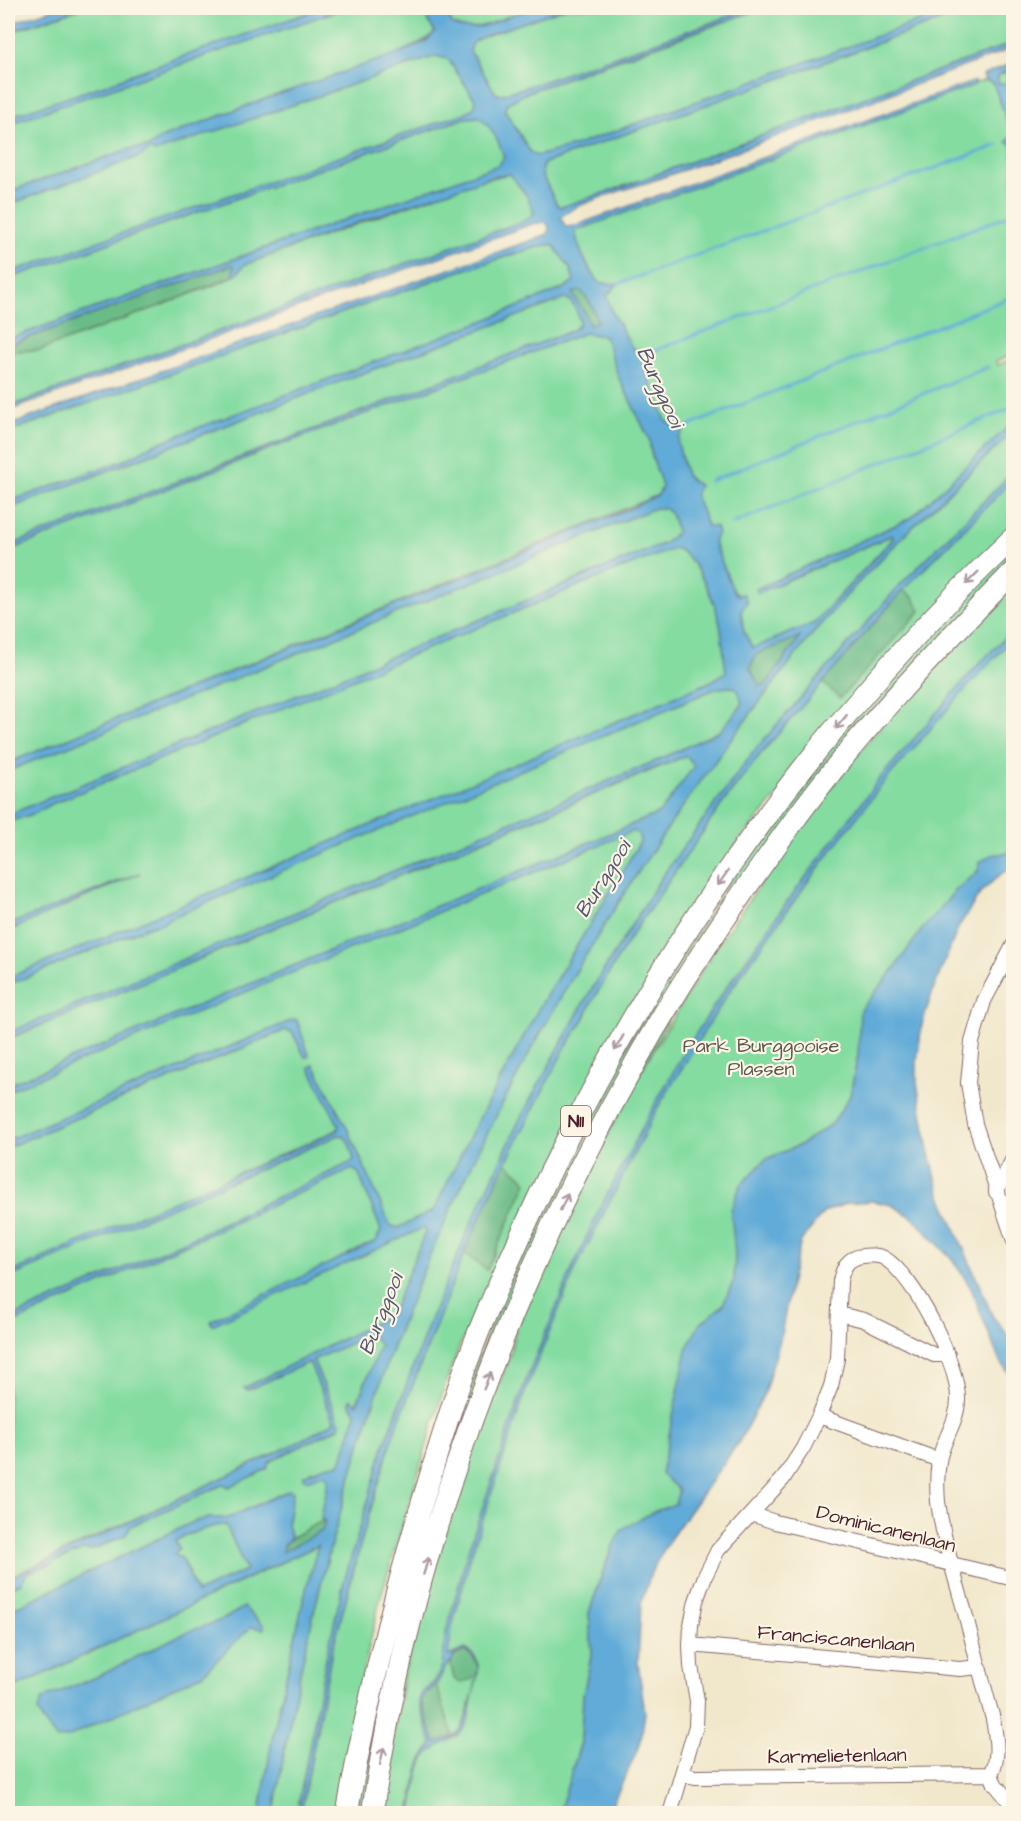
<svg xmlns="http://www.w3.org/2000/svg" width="1021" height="1821" font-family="'Architects Daughter',sans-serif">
<rect width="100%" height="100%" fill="#fcf5e5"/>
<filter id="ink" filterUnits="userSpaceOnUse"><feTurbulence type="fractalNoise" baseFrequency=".0167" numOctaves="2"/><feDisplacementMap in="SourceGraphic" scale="12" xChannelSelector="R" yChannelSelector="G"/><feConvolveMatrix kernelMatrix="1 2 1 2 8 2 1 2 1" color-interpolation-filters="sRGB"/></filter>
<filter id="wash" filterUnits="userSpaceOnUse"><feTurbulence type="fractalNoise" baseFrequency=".008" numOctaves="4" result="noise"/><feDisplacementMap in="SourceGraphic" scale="24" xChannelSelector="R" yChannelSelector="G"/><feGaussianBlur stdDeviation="1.35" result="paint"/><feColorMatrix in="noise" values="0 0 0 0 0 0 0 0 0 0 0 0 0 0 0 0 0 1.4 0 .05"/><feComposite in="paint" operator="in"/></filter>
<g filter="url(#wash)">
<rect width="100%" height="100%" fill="#f1e8cc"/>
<path fill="#84dca1" stroke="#677e66" stroke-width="1.5" d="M82 8H322L132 74 117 81 8 117V33Z
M345 8H420L435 31C422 52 295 88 265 99 230 112 196 125 161 138L149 147 129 149 8 192V124Z
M443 8H535L486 25 464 30 453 26Z
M565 8H753L533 85 503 94H495L470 51 473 42 482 37Z
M763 8H955L574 146 537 156 531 153 505 110 506 104 528 92Z
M975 8H1013V43L575 204 561 207 557 205 542 175V167L545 163Z
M436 56 448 59 476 101 474 108 465 113 8 273V205L67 183 150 150 246 121Z
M1013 69V113L998 84V75Z
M985 80 993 83 1012 134 1007 142 1013 145V354L996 361 998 365 1013 359 1014 406 1011 408H1013V422L911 518 756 589 758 593 893 535V538L814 623 753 648 744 632 741 611 747 602 733 590 695 495 692 481 686 475 678 444 679 438 673 425 666 421 644 366 651 353 633 349 612 312 607 296 618 284 600 283C588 268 578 249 575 231Z
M479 117C492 127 502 143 504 160L499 165 8 339V279L465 118Z
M510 174 527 196 534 212 532 216 521 222 8 407V351L40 350 220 283 236 275 244 265 474 182Z
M544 245H553L570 268 575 282 562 289 483 321 155 444 125 460 8 502V432L454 273Z
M564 299 570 300 576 309 580 322 577 328 569 332 8 546V509L339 382Z
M585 333 604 336 609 347 618 376 650 441C649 458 659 471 662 487L658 495 8 763V551L272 448Z
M1013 432V472L901 584 754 751 663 875 584 1002 520 1119 465 1237 431 1318 383 1449 327 1654 297 1813 274 1814C298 1658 338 1504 390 1355 414 1287 445 1221 476 1156 553 999 645 852 751 713 772 686 793 658 815 631 876 559 945 496 1013 432Z
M1013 480V525L975 563 735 846 460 1345 445 1385 380 1599 352 1720 337 1813 301 1814 331 1655 366 1524 394 1433 464 1253 506 1162 565 1047 585 1018 590 1005 631 936 722 804 759 756 903 590Z
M655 508H665L671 514 677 532 665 543 8 815V771Z
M1013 545V563L741 881 488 1362 367 1813 354 1814 361 1772 438 1469 501 1296 607 1078 728 883 861 708Z
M676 548C697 558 718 607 721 630 723 644 724 658 727 673L712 681 8 978V931L117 883 8 925V822L36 813 49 805 617 570Z
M1013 583V852L980 868 971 878 955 891 920 933 891 973 858 1055 850 1096 833 1123 800 1145 766 1159 735 1255 734 1280 723 1305 681 1490 676 1505 614 1543 603 1571 589 1613 592 1652 583 1696 581 1742 559 1813 379 1814 408 1654 478 1427 493 1399 509 1359 515 1332 555 1240 639 1074 718 944 813 810 889 716Z
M731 686C741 689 741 695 742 705L720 731 656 761 8 1033V985L150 926 164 923 167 919 715 689Z
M686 756 695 766 662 810 657 814 8 1085V1039Z
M633 831 639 834 640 842 540 1006 473 1130 434 1211 397 1228 390 1225 348 1130 314 1065 310 1067 339 1126 337 1130C227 1179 116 1224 8 1274V1147L286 1030 292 1032 305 1057 309 1055 296 1020H293L8 1140V1091Z
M339 1135 344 1136 349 1143 354 1159 352 1162 183 1242 8 1319V1278Z
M352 1169 358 1172 381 1230 376 1241 328 1264 330 1270 423 1228 426 1230 391 1315 244 1388 248 1390 309 1362 334 1422 299 1442 8 1578V1325Z
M371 1334 381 1344 356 1404V1413L341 1463 310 1471 307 1479 323 1474 329 1477 321 1519 325 1520 291 1538 287 1525 293 1493 289 1490 226 1519C215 1516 202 1519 191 1523L8 1611V1589L21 1583 26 1574 83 1549 92 1550 126 1535 130 1526 224 1484 229 1487 267 1469 269 1462 339 1428 340 1424 313 1359Z
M218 1525H226L246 1570 197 1593 182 1558 174 1555 179 1548 175 1541 186 1535Z
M319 1545C294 1633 275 1723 260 1813H8V1691Z"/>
<path fill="#6bbc87" stroke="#5a6e59" stroke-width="1.5" d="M232 265 234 266 233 276 168 303 40 350 8 351V345Z
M580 290 590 303 598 322 588 326 585 314 571 293Z
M903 590 914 598 920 611 840 698 822 682Z
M801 636 765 686 759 685 750 667 756 654Z
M506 1162 527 1182 487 1270 464 1253Z
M325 1520 322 1531 281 1553C287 1535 310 1528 325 1520Z
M464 1651C484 1659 482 1681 460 1683L454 1679 451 1665 453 1656Z
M436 1684 453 1735 447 1739 435 1743 421 1701 422 1696Z"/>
<path fill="#60abd8" stroke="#556582" stroke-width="1.5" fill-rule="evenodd" d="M57 8H82L8 32V24Z
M322 8H345L8 124V117L117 81 132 74Z
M420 8H443L453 25C481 37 508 11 536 8 545 6 556 7 565 8L482 37 473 42 470 51 496 94H503L533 85 753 8H763L606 63 528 92 506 104 505 111 531 153 537 156 574 146 955 8H975L545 163 542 167V175L557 205 561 207 625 186 1013 43V48C892 93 771 140 649 182 633 187 567 206 561 218L566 227 574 226 975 81V85L575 231C578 249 588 268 599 283L618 284 607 296 612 312 633 349 651 352 644 366 666 421 673 425 686 427 679 438 678 444 686 475 692 481 699 485 695 495 707 526 716 527 718 534 714 539V543L733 590 737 595 744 594 747 602 741 611 744 632 753 648 814 623 893 539 892 535 758 593 756 589 911 518 1013 422V432C945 496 876 559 815 631 793 658 772 686 751 713 645 852 553 999 476 1156 445 1221 414 1287 390 1355 338 1504 298 1658 274 1813H260L272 1739 304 1597 318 1545 8 1691V1611L191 1523C202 1519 215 1516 226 1519L289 1490 293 1492 287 1525 291 1538 284 1545 282 1552 322 1531 325 1521 321 1519 329 1477 323 1474 307 1480 303 1478 304 1475 325 1466 341 1463 356 1413 349 1402 351 1399 357 1404 380 1345 371 1334 313 1360 340 1424 339 1427 269 1462 267 1469 229 1487 224 1484 131 1526 126 1535 92 1550H83L26 1574 21 1583 8 1589V1579L299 1442 334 1422 309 1362 248 1390 244 1388 391 1315 426 1230 423 1228 212 1325 210 1321 376 1241 381 1230 358 1172 352 1169 8 1325V1319L183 1242 352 1162 354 1159 349 1143 344 1136 339 1135 8 1278V1274C116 1224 227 1179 337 1131L339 1126 309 1067 314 1065 348 1130 390 1225 398 1228 434 1210 473 1130 540 1006 640 842 639 835 633 831 8 1091V1085L657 814 662 810 694 766 686 756 657 767 8 1039V1033L656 761 720 731 742 705C739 683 734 686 715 689L168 919 164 923 150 926 8 985V978L712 681 726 672C724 658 723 644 721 630 718 607 697 558 676 548L617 570 49 805 36 813 8 822V815L615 564 665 543 677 532 671 514 665 508H655L8 771V763L631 508 658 495 662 487C659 471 649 457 650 441L618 376 609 347 604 336 585 333 272 448 8 551V546L569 332 576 328 580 322 576 309 570 300 564 299 339 382 8 509V502L125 460 155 444 483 321 562 289 574 282 570 268 553 245H544L454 273 8 432V426L42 413 535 239 548 234 549 227 546 222 532 224 8 411V407L521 222 532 216 534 212 527 196 510 174 491 177 379 215 244 265 236 275 233 276 234 266 232 265 8 345V339L499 165 504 157C499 141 492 127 479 117L465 118 8 279V273L465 113 474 108 476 101 448 59 436 56 155 152 150 150 141 156 8 205V192L129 149 149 147 161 138 265 99 402 52 426 41 435 32ZM581 291 590 303 598 321 589 325 585 314 572 293ZM800 637 765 686 759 685 750 668 756 654ZM218 1525H226L246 1570 197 1593 182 1558 174 1555 179 1548 175 1541 186 1535Z
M1013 63V69L998 75V84L1013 82V91L1008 100 1013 113V145L1007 142 1012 134 993 83 985 80 983 75Z
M1013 472V480L903 590 759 756 722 804 631 936 590 1005 585 1018 565 1048 506 1162 464 1253 394 1433 366 1524 331 1655 301 1813H297L327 1654 343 1585 383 1449 431 1318 465 1237 520 1119 584 1002 663 875 754 751 901 584Z
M1013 629V638L962 693 884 782 807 883 727 995 658 1107 576 1268 528 1384 471 1555 452 1627 448 1656 465 1649C487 1659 476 1680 472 1698 470 1710 469 1724 461 1732 450 1744 432 1745 424 1759 416 1772 415 1799 412 1813H410L418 1771 422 1759 432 1744 419 1701 421 1694 435 1681 442 1666 446 1633 467 1554 525 1382 573 1267 598 1212 655 1104 686 1049 724 991 787 902 880 778 976 667ZM465 1651C472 1654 478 1661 478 1670 478 1677 465 1725 460 1730 454 1737 444 1741 435 1743L421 1701C423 1693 429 1692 435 1686 442 1678 442 1667 452 1661L453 1656Z
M1013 852V868L1002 873 981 892 959 926 933 990 922 1024 917 1061V1083L927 1141 939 1191 993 1317 1013 1341V1379L999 1360 971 1288 953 1260 912 1217 892 1205 873 1201 848 1203 824 1212 801 1241 792 1276 780 1340 764 1394 740 1440 670 1539 652 1570 641 1604 638 1663 645 1713 640 1745 608 1813H559L581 1742 583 1696 592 1652 589 1613 601 1578 614 1543 622 1529 653 1512 675 1504 679 1490 661 1474 687 1348 699 1325 723 1305 734 1280 735 1255 731 1210 740 1186 766 1159 800 1145 833 1123 850 1096 858 1055 860 1010 891 973 920 932 955 891 978 871 980 862 991 855Z
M140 873 8 931V925Z
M293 1020H297L309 1055 308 1057H305L292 1032 285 1030 8 1147V1140Z
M244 1607 263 1625 264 1629 251 1627 203 1674 68 1737 57 1739 42 1720 38 1711 42 1700 47 1697 103 1674 180 1635 224 1619Z"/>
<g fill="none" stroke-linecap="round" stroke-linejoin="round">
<path stroke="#60abd8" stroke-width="3" d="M618 284 998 145
M651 352 1014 213
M686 427 1014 296
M710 481 988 367
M732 524 1009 409"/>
</g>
</g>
<g filter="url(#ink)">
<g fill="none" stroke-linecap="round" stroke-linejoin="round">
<defs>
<path id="minor" d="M1014 944 984 1001 972 1042 968 1083 975 1124 1014 1241
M996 1192 1014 1157
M839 1314 864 1320 934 1355H948
M819 1416 939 1460
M751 1514 775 1522 1014 1579
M690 1645 960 1669 979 1667
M683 1774 695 1777 991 1774
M670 1814 696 1726 697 1701 691 1666 690 1645 691 1625 696 1601 705 1576 718 1550 783 1479 803 1448 819 1416 831 1386 837 1359 840 1281C843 1268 847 1258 862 1256 868 1255 879 1255 884 1258 915 1276 959 1365 958 1400 958 1421 942 1441 939 1461 937 1473 937 1490 938 1502 943 1540 955 1576 965 1613 974 1648 983 1683 993 1719 996 1737 1000 1757 991 1774L995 1784 1014 1807"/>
<path id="highway" d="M347 1814C365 1709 391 1607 421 1506 437 1454 452 1402 471 1352 485 1313 503 1275 520 1237 637 976 805 734 1014 537
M372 1814C411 1549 508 1288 639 1056 683 978 735 902 788 829 855 736 934 653 1014 571"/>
</defs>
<use href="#minor" stroke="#846563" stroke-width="16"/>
<use href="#highway" stroke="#846563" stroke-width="23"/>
<use href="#minor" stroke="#fff" stroke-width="14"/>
<use href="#highway" stroke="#fff" stroke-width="21"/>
</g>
<defs><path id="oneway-shaft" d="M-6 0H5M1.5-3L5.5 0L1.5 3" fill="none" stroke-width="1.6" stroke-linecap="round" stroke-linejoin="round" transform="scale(1.5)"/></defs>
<g stroke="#ae9aa0">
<use href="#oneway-shaft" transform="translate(972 578) rotate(135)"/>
<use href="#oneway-shaft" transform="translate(841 722) rotate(130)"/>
<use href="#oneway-shaft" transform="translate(723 878) rotate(125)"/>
<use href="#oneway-shaft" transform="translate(619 1043) rotate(120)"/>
<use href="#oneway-shaft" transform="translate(564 1202) rotate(-65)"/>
<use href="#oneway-shaft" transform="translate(487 1381) rotate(-68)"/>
<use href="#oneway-shaft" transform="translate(426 1566) rotate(-73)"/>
<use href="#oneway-shaft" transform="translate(382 1756) rotate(-78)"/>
</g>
</g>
<g text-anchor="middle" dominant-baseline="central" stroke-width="4.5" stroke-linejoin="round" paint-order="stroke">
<rect fill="#fcf5e5" stroke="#7f5f63" stroke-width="1.5" x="561" y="1106" width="30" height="30" rx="4.5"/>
<g font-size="18" font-weight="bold" fill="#4a1f2b">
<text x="576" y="1121">N11</text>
</g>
<g font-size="20" fill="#5b584e" stroke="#fcf5e5">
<text x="761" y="1046">Park Burggooise<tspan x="761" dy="23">Plassen</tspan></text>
</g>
<g font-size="20" fill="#4a1f2b" stroke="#fcf5e5">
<text transform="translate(886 1529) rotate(14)">Dominicanenlaan</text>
<text transform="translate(836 1639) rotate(5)">Franciscanenlaan</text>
<text transform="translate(837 1756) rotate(-1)">Karmelietenlaan</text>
</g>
<g font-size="21" font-style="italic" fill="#535770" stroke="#fcf5e5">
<text transform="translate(660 387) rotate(66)">Burggooi</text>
<text transform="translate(603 879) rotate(-58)">Burggooi</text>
<text transform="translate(381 1314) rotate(-68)">Burggooi</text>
</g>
</g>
<rect width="1021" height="1821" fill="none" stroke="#fcf5e5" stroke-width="30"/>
</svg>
